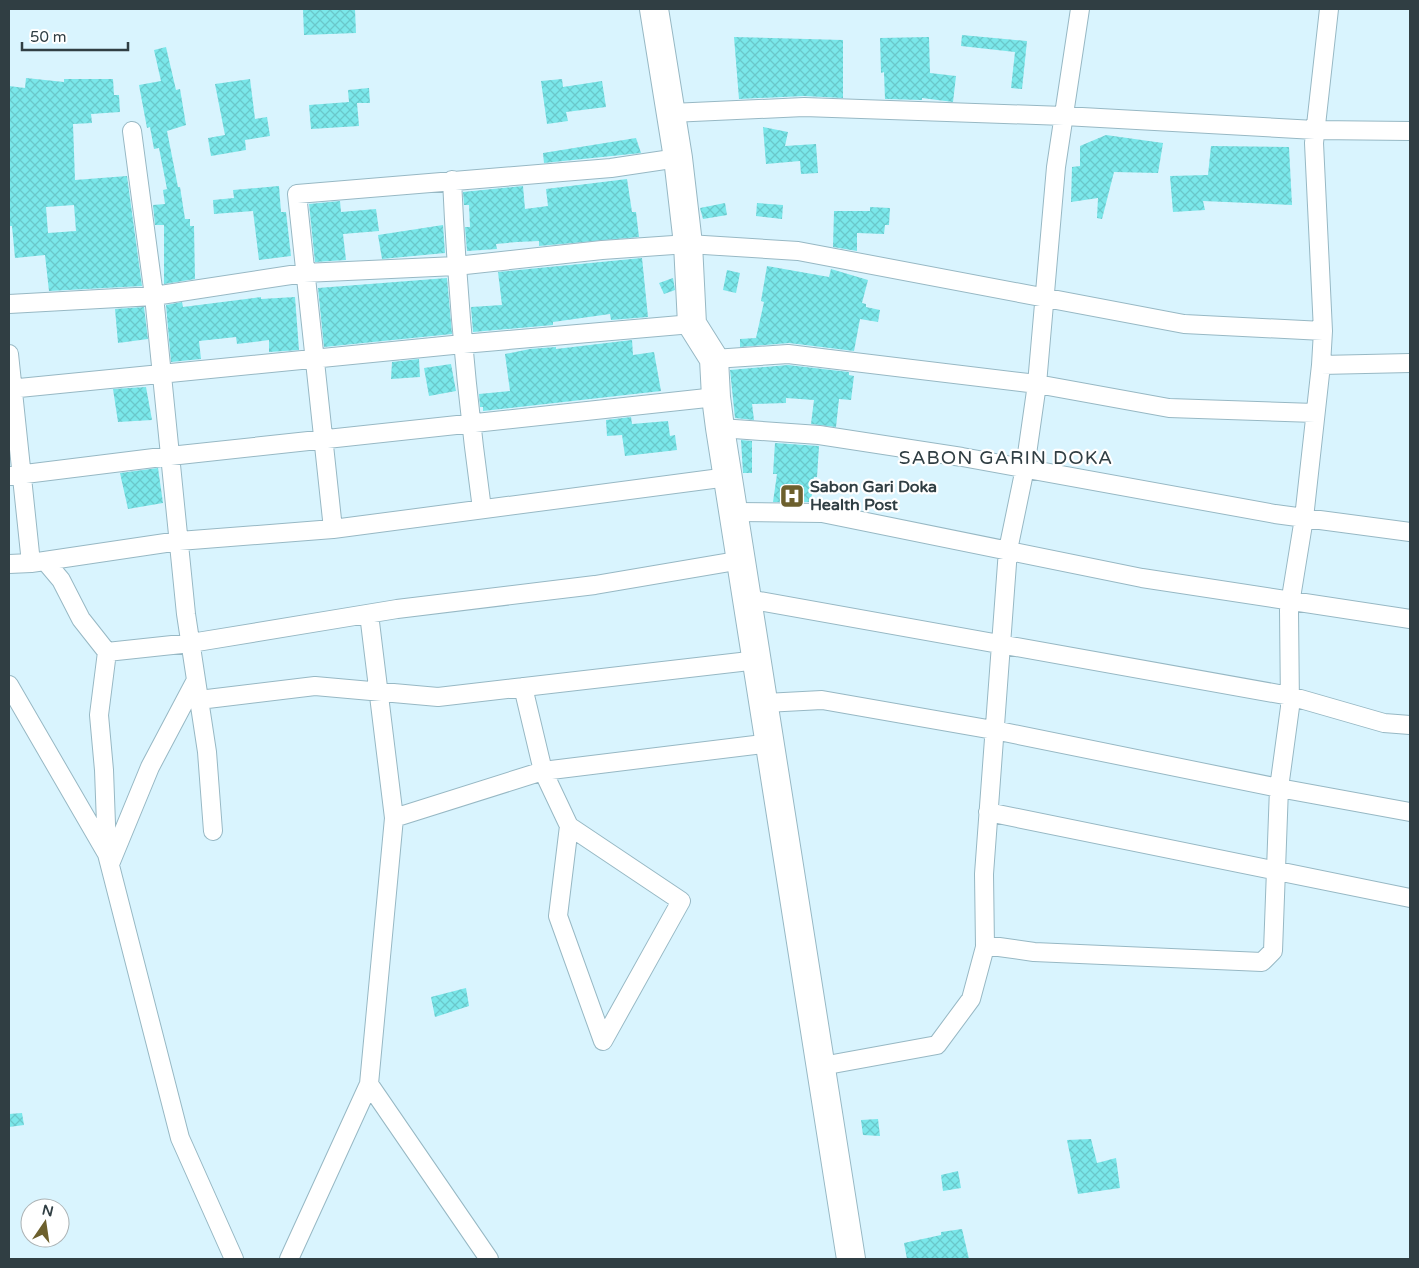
<svg xmlns="http://www.w3.org/2000/svg" width="1419" height="1268" font-family="'Varela Round',sans-serif">
<defs>
<pattern id="building-cross-hatch" width="8" height="8" patternUnits="userSpaceOnUse" patternTransform="scale(1.25)"><rect width="8" height="8" fill="#7ae7ea"/><path d="M0 0l8 8M0 8l8-8" fill="none" stroke="#6ac7ca"/></pattern>
</defs>
<rect width="100%" height="100%" fill="#d9f4fe"/>
<path fill="url(#building-cross-hatch)" fill-rule="evenodd" d="M303 9H355L356 33 304 35Z
M962 35 1027 41 1022 89 1011 88 1015 52 961 46Z
M734 37 843 40V98L804 96 739 99Z
M929 37 930 73 956 76 953 102 922 98V100L885 99 884 72 881 73 880 38Z
M166 47 176 90 180 89 186 125 167 131 178 187H180L185 219H190V226H194L195 279 164 284V225H155L153 205 165 204 163 190 167 189 159 148 154 149 150 127 147 128 139 85 161 81 154 50Z
M26 78 64 82V79H113L114 95H119L120 112 91 114 92 123 73 124 75 180 127 176 142 286 49 291 45 255 15 258 12 226H9V86L25 88ZM74 205 76 231 48 233 46 207Z
M250 79 255 119 267 117 270 136 245 140 246 150 211 156 208 138 225 135 215 84Z
M562 79 563 87 602 81 606 107 566 112 568 121 547 124 541 81Z
M369 88 370 103H357L359 126 311 129 309 105 349 102 348 90Z
M763 127 788 132 785 146 816 144 818 173 801 174 800 161 766 164Z
M1106 135 1163 143 1158 173 1114 172 1102 219 1097 218 1098 198 1071 202 1072 167 1080 166V146Z
M636 138 641 153 544 163 543 153Z
M1211 146 1289 147 1292 205 1203 201 1205 210 1173 212 1170 176 1208 175Z
M627 179 632 212H636L639 237 539 246V241L517 242 496 244 497 249 467 251 465 227H470L469 205H464L463 192 523 186 525 209 548 206 546 189Z
M279 186 281 212H286L291 256 259 260 253 211 214 214 213 200 234 198 233 190Z
M340 201 341 212 376 209 379 231 343 234 346 260 315 262 309 204Z
M725 203 727 215 703 219 700 208Z
M757 203 783 205 782 219 756 216Z
M870 207 890 208 889 225H885L884 234 857 233V251L833 247 834 211H870Z
M443 225 445 253 382 259 378 235Z
M642 258 648 317 611 320 610 314 553 322V325L473 332 471 307 502 305 498 272Z
M767 266 829 277 831 269 868 280 862 303 866 304V307L880 310 878 322 860 319 854 351 789 343 740 347V339L756 338 764 302 761 301Z
M727 270 740 273 736 293 723 290Z
M447 278 452 334 324 347 318 288Z
M673 278 675 290 664 294 659 283Z
M261 297V299L295 297 299 350 269 352V340L237 344 236 337 199 341 201 359 171 362 166 305 182 302 183 307Z
M144 307 148 339 118 343 115 309Z
M632 340 633 355 654 352 661 391 483 411V407H480L479 394 510 391 505 354 530 349 556 347V349Z
M419 359 420 377 391 379 392 362Z
M451 364 456 391 429 396 424 368Z
M788 365 849 372V375L854 376 851 400 839 399 836 427 811 424 814 400 786 398V403L752 404 754 420 735 418 730 370Z
M146 387 152 420 118 422 113 389Z
M631 417 632 424 668 421 670 436 675 435 677 450 625 456 622 435 607 436 606 420Z
M741 440 752 441V473H743Z
M775 443 819 446 817 477H814L811 502H773L777 474H773Z
M158 468 163 503 128 509 120 473Z
M466 988 469 1006 435 1017 431 997Z
M22 1113 24 1125 9 1127V1114Z
M878 1119 880 1136 863 1135 861 1120Z
M1091 1139 1097 1163 1116 1158 1120 1188 1078 1194 1067 1140Z
M958 1171 961 1188 943 1191 941 1175Z
M962 1229 969 1259H907L904 1243 941 1235V1232Z"/>
<g fill="none" stroke-linecap="round" stroke-linejoin="round">
<defs>
<path id="minor" d="M671 113 804 107 1064 116 1315 130 1410 131
M132 131 154 296 186 614 207 752 213 831
M452 180C457 290 467 400 482 509
M9 304 154 296 304 273 456 266 602 250 688 244 798 251 1184 324 1323 331
M9 354 31 563
M714 359 788 354 1037 384 1169 408 1315 413
M1321 365 1410 363
M9 389 463 344 692 324
M720 428 819 435 962 457 1275 514 1410 532
M9 476 170 456 716 397
M734 512 822 513 1142 578 1410 619
M333 529 297 194 611 168 678 158
M45 561 61 580 81 619 107 652 99 715 104 770 107 851
M9 564 31 563 179 541 333 529 728 477
M748 599 1290 696 1384 723 1410 725
M107 652 191 643 397 609 595 585 742 560
M9 685 107 854 180 1138 234 1259
M523 687 543 771 569 826 681 901 603 1041 558 916 569 826
M199 700 315 686 438 697 758 660
M765 703 822 700 999 731 1279 788 1410 812
M988 812 1410 898
M394 818 543 771 771 743
M110 864 150 767 196 680
M985 947H999L1034 952 1262 962 1273 951 1279 788 1290 707 1289 610 1304 518 1321 365 1323 331 1314 143 1329 9
M822 1066 937 1045 971 999 985 947 984 874 1008 550 1025 468 1037 384 1056 167 1080 9
M369 1084 394 818 369 614
M289 1259 369 1084 489 1259"/>
<path id="trunk" d="M654 9 678 158 688 244 692 324 714 359 716 397 720 428 851 1259"/>
</defs>
<use href="#minor" stroke="#97b8c4" stroke-width="20"/>
<use href="#trunk" stroke="#97b8c4" stroke-width="30"/>
<use href="#minor" stroke="#fff" stroke-width="18"/>
<use href="#trunk" stroke="#fff" stroke-width="28"/>
</g>
<defs>
<symbol id="hospital-square" viewBox="-11 -11 22 22"><rect x="-9" y="-9" width="18" height="18" rx="4" fill="#6d602d" stroke="#fff"/><path d="M-5-5h3v3.5h4V-5h3V5h-3V1.5h-4V5h-3Z" fill="#fff"/></symbol>
</defs>
<g fill-rule="evenodd">
<use href="#hospital-square" x="778" y="482" width="28" height="28"/>
</g>
<g text-anchor="middle" dominant-baseline="central" stroke-width="4.5" stroke-linejoin="round" paint-order="stroke">
<g font-size="16" font-weight="bold" fill="#303e43" stroke="#fff" text-anchor="start">
<text x="810" y="487">Sabon Gari Doka<tspan x="810" dy="18">Health Post</tspan></text>
</g>
<g font-size="19" letter-spacing="1" fill="#303e43" stroke="#fff">
<text x="1006" y="458">SABON GARIN DOKA</text>
</g>
</g>
<rect width="1419" height="1268" fill="none" stroke="#303e43" stroke-width="20"/>
<g transform="translate(45 1223) rotate(13)"><circle r="24" fill="#ffffff" stroke="#acb2b4"/>
<path d="M0-4L9 19L0 12L-9 19Z" fill="#6d602d"/>
<text y="-8" font-size="14" font-weight="bold" text-anchor="middle" fill="#303e43">N</text>
</g>
<path d="M22 42v8h106v-8" fill="none" stroke="#303e43" stroke-width="2.5"/>
<text x="30" y="42" font-size="15" fill="#303e43" stroke="#ffffff" stroke-width="4" paint-order="stroke">50 m</text>
</svg>
